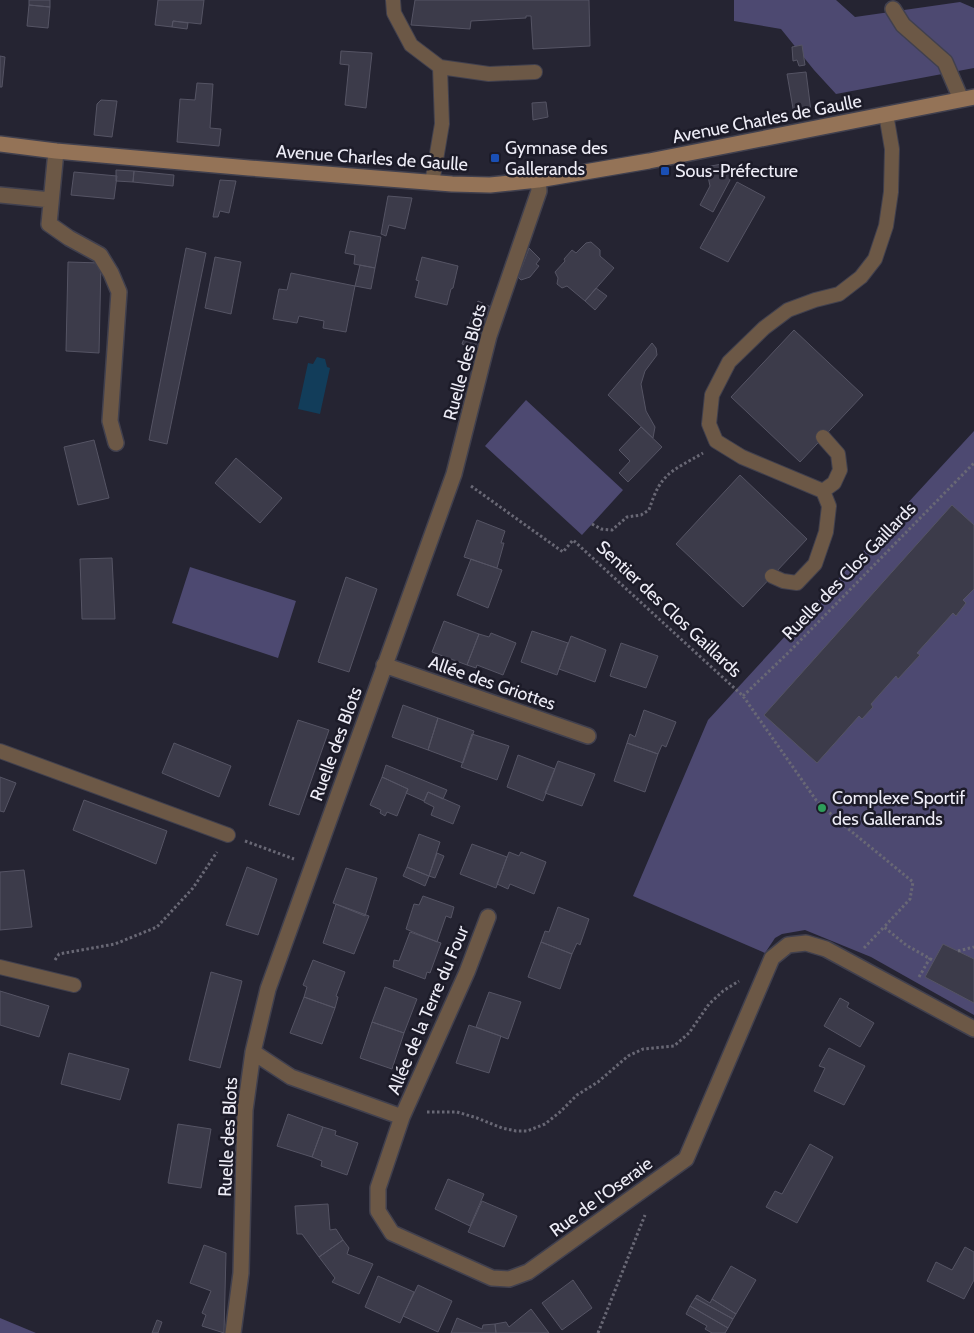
<svg xmlns="http://www.w3.org/2000/svg" width="974" height="1333" font-family="Cabin,sans-serif">
<rect width="100%" height="100%" fill="#252432"/>
<path fill="#4d4971" d="M734 0H836L855 17 960 2 974 8V68L836 94 814 70 781 29 734 21Z
M526 400 623 490 582 535 485 446Z
M974 431V1015L871 957 805 930 782 934 775 938 765 953 633 896 708 720Z
M190 567 296 601 278 658 172 623Z
M0 1318 36 1333H0Z"/>
<path fill="#123d5a" d="M317 357 325 359 327 367 330 368 320 414 298 409 308 363 313 364Z"/>
<path fill="#3c3b4a" stroke="#555464" d="M29 0H50V7L29 5Z
M158 0H204L201 24 173 21 172 27 155 25Z
M415 0H589L590 46 533 49 531 16H526V18L471 21 470 29 411 25Z
M29 5 50 7 48 28 27 26Z
M173 21 188 23 187 29 172 27Z
M802 45 805 65 799 66 797 60 793 61 792 47Z
M341 51 372 53 366 108 345 105 349 65 340 64Z
M0 56 5 57 2 87H0Z
M806 72 811 111 794 114 787 74Z
M197 83 213 84 210 128 221 129 219 146 177 142 180 99 195 100Z
M101 100 117 101 112 137 94 135 97 104Z
M546 102 548 117 533 120 532 103Z
M727 163 730 180 713 212 700 205 710 186 706 167Z
M116 170 134 171 133 182 116 181Z
M134 171 174 175 173 186 133 182Z
M74 172 117 176 114 199 71 195Z
M220 180 236 181 229 213 220 211 218 217H213Z
M737 182 765 197 728 262 700 248Z
M388 196 412 198 405 229 389 225 386 236 381 234Z
M350 231 381 237 375 268 354 264 355 255 345 253Z
M591 242 600 250V256L614 268 585 301 567 286 562 288 557 284 558 278 555 272 565 261 564 259 572 250 576 253 586 243Z
M186 248 206 253 167 444 149 440Z
M529 248 540 259 536 264 539 266 530 277 521 280 518 277Z
M215 257 241 262 231 314 205 308Z
M422 257 458 266 453 288 451 289 447 305 415 297 419 281 416 280Z
M68 262 101 263 99 353 66 351Z
M360 265 375 268 371 289 355 286Z
M291 273 355 286 346 332 323 328 324 321 299 316 297 323 273 319 279 289 287 290Z
M596 288 607 296 595 310 585 301Z
M478 301 491 307 474 349 462 344Z
M794 330 863 395 800 462 731 397Z
M652 343 656 348 657 355 645 371 641 384 646 411 655 427 653 438 608 395Z
M641 427 662 447 628 482 619 473 630 461 619 450Z
M94 440 109 498 78 505 64 447Z
M236 458 282 498 260 523 215 483Z
M740 475 807 539 743 607 676 544Z
M952 505 974 525V589L963 600 966 603 956 616 953 613 917 653 920 655 898 679 896 676 871 704 873 707 862 719 859 716 817 763 764 715Z
M477 520 505 531 501 543H504L497 568 464 557Z
M112 558 115 619H82L80 559Z
M471 559 502 570 488 608 457 595Z
M346 577 377 589 349 672 318 662Z
M444 621 479 634 467 665 432 652Z
M532 631 568 643 557 675 521 662Z
M491 633 516 643 503 675 477 665 476 668 467 665 479 634 489 637Z
M571 636 606 650 595 682 559 669Z
M621 643 658 656 646 688 610 676Z
M403 705 438 718 428 750 392 737Z
M644 710 676 722 666 747 662 745 658 754 627 743 630 734 635 737Z
M438 718 474 731 463 763 428 750Z
M298 720 329 730 299 815 269 805Z
M472 734 509 746 497 780 461 767Z
M174 743 231 766 219 797 162 773Z
M627 743 658 754 645 792 614 781Z
M518 755 555 769 543 801 507 787Z
M558 761 595 774 582 806 545 793Z
M386 765 447 790 443 799 428 792 424 801 406 793 408 789 382 777Z
M0 777 16 783 4 812 0 811Z
M382 777 408 789 397 816 387 812 385 816 380 813 381 810 370 805Z
M428 792 460 806 453 824 431 815 434 807 424 802Z
M84 800 167 831 156 864 73 830Z
M419 834 440 842 429 876 407 867Z
M472 844 507 857 496 888 460 874Z
M509 852 519 856 521 852 546 862 534 894 510 884 508 889 497 884Z
M437 853 444 856 435 878 429 876Z
M247 867 277 879 258 935 226 925Z
M407 867 429 876 425 886 403 876Z
M346 868 377 878 365 916 333 903Z
M24 870 32 927 0 930V872Z
M423 896 454 907 451 918 446 916 437 942 406 929 414 904 419 905Z
M336 904 369 916 354 954 323 943Z
M558 907 589 919 580 945 577 943 572 954 541 942 545 931 549 932Z
M410 932 441 943 430 973 427 972 425 979 393 967 394 960 399 961Z
M541 942 572 954 560 989 528 977Z
M943 944 974 959V1003L925 977Z
M313 960 345 972 336 996 338 997 335 1008 304 997 307 987 303 985Z
M211 972 242 981 220 1068 189 1060Z
M385 987 417 999 404 1033 372 1022Z
M0 991 49 1006 39 1037 0 1025Z
M489 992 521 1002 508 1039 476 1027Z
M304 997 335 1008 322 1044 290 1033Z
M840 998 849 1003 847 1007 874 1023 860 1047 824 1026Z
M372 1022 404 1033 392 1069 360 1058Z
M469 1025 501 1036 489 1073 456 1063Z
M829 1048 865 1066 844 1105 814 1091 825 1068 819 1066Z
M69 1053 129 1069 120 1100 61 1084Z
M288 1114 323 1127 312 1157 277 1146Z
M178 1124 211 1129 201 1188 168 1183Z
M323 1127 336 1131 335 1135 358 1143 347 1175 321 1166 322 1161 312 1157Z
M810 1144 833 1157 797 1223 766 1207 775 1191 782 1194Z
M448 1179 484 1194 470 1226 435 1209Z
M482 1201 517 1216 504 1247 468 1232Z
M328 1204 330 1230 336 1229 343 1240 319 1257 302 1234H297L295 1206Z
M343 1240 349 1248 347 1254 373 1264 359 1294 332 1282 335 1278 319 1257Z
M204 1245 226 1253 224 1333 202 1326 206 1315 202 1313 211 1291 190 1283Z
M965 1247 974 1252V1280L964 1299 927 1281 936 1262 952 1270Z
M731 1266 756 1280 736 1314 712 1299Z
M378 1276 414 1292 400 1323 365 1307Z
M573 1280 592 1308 562 1330 542 1303Z
M418 1285 452 1301 438 1332 403 1316Z
M697 1295 710 1303 712 1299 736 1314 733 1319 695 1298Z
M695 1298 733 1319 728 1328 690 1306Z
M690 1306 728 1328 725 1333H712L705 1329 707 1326 686 1314Z
M531 1309 549 1333H496L495 1324 506 1322 509 1327Z
M457 1318 482 1329 483 1325 495 1324 496 1333H451Z
M157 1320 162 1322 158 1333H152Z"/>
<g fill="none" stroke-linecap="round" stroke-linejoin="round">
<defs>
<path id="lane" d="M393 0 394 13 411 45 440 67 442 124 432 183
M440 67 489 74 535 72
M823 491 834 483 840 470 838 454 823 437
M772 576 783 581 797 583 815 564 826 532 829 506 823 491 742 457 716 441 709 424 712 395 729 362 764 328 788 310 815 300 839 294 861 277 875 259 886 226 891 192 892 149 886 114
M0 751 228 835
M0 967 74 985"/>
<path id="street" d="M893 9 903 25 945 62 961 99
M56 151 49 224 69 238 100 255 111 273 119 292 110 421 116 443
M0 195 51 200
M384 665 588 736
M253 1052 291 1077 402 1117 378 1188V1211L392 1233 492 1278 509 1279 528 1272 686 1159 772 958 788 945 806 943 826 949 974 1029
M402 1117 467 972 488 917
M233 1333 241 1273 245 1110 253 1052 268 989 454 474 489 336 539 191 538 180"/>
<path id="secondary" d="M0 144 56 151 249 168 452 184 490 185 538 180 649 161 974 97"/>
</defs>
<use href="#lane" stroke="#41404e" stroke-width="16"/>
<use href="#street" stroke="#41404e" stroke-width="18"/>
<use href="#secondary" stroke="#41404e" stroke-width="18"/>
<path stroke="#696875" stroke-width="3" stroke-dasharray="2.5 2.5" stroke-linecap="butt" d="M471 486 563 552 573 540 743 696 816 800 835 818 913 882 910 899 884 927 906 945 934 961
M592 524 601 529 612 530 627 517 641 515 649 510C661 472 671 472 703 453
M743 696 789 652 974 463
M245 841 294 859
M864 948 884 927
M958 951 974 947
M55 960 59 954 115 944 157 927 193 888 217 852
M919 977 930 958
M427 1112H457L477 1118 502 1128 516 1131H527L545 1124 560 1112 577 1095 598 1082 628 1056 643 1049 674 1046 689 1033 709 1004 723 991 739 981
M598 1333 645 1215"/>
<use href="#lane" stroke="#6c5846" stroke-width="14"/>
<use href="#street" stroke="#6c5846" stroke-width="15"/>
<use href="#secondary" stroke="#947357" stroke-width="15"/>
</g>
<g fill="#1a4fb4" stroke="#1c1b28" stroke-width="2">
<rect x="490" y="153" width="10" height="10" rx="2.5"/>
<rect x="660" y="166" width="10" height="10" rx="2.5"/>
</g>
<circle fill="#2e9e5b" stroke="#1c1b28" stroke-width="2" cx="822" cy="808" r="5"/>
<g text-anchor="middle" dominant-baseline="central" stroke-width="5" stroke-linejoin="round" paint-order="stroke">
<g font-size="18" fill="#eeedf7" stroke="#1c1b28">
<text transform="translate(767 119) rotate(-11)">Avenue Charles de Gaulle</text>
<text transform="translate(372 158) rotate(4)">Avenue Charles de Gaulle</text>
<text transform="translate(465 362) rotate(-75)">Ruelle des Blots</text>
<text transform="translate(849 571) rotate(-46)">Ruelle des Clos Gaillards</text>
<text transform="translate(669 609) rotate(43)">Sentier des Clos Gaillards</text>
<text transform="translate(492 683) rotate(19)">Allée des Griottes</text>
<text transform="translate(336 744) rotate(-70)">Ruelle des Blots</text>
<text transform="translate(428 1010) rotate(-67)">Allée de la Terre du Four</text>
<text transform="translate(228 1137) rotate(-87)">Ruelle des Blots</text>
<text transform="translate(601 1197) rotate(-36)">Rue de l'Oseraie</text>
</g>
<g font-size="18" fill="#eeedf7" stroke="#1c1b28" text-anchor="start">
<text x="505" y="148">Gymnase des<tspan x="505" dy="21">Gallerands</tspan></text>
<text x="675" y="171">Sous-Préfecture</text>
<text x="832" y="798">Complexe Sportif<tspan x="832" dy="21">des Gallerands</tspan></text>
</g>
</g>
</svg>
